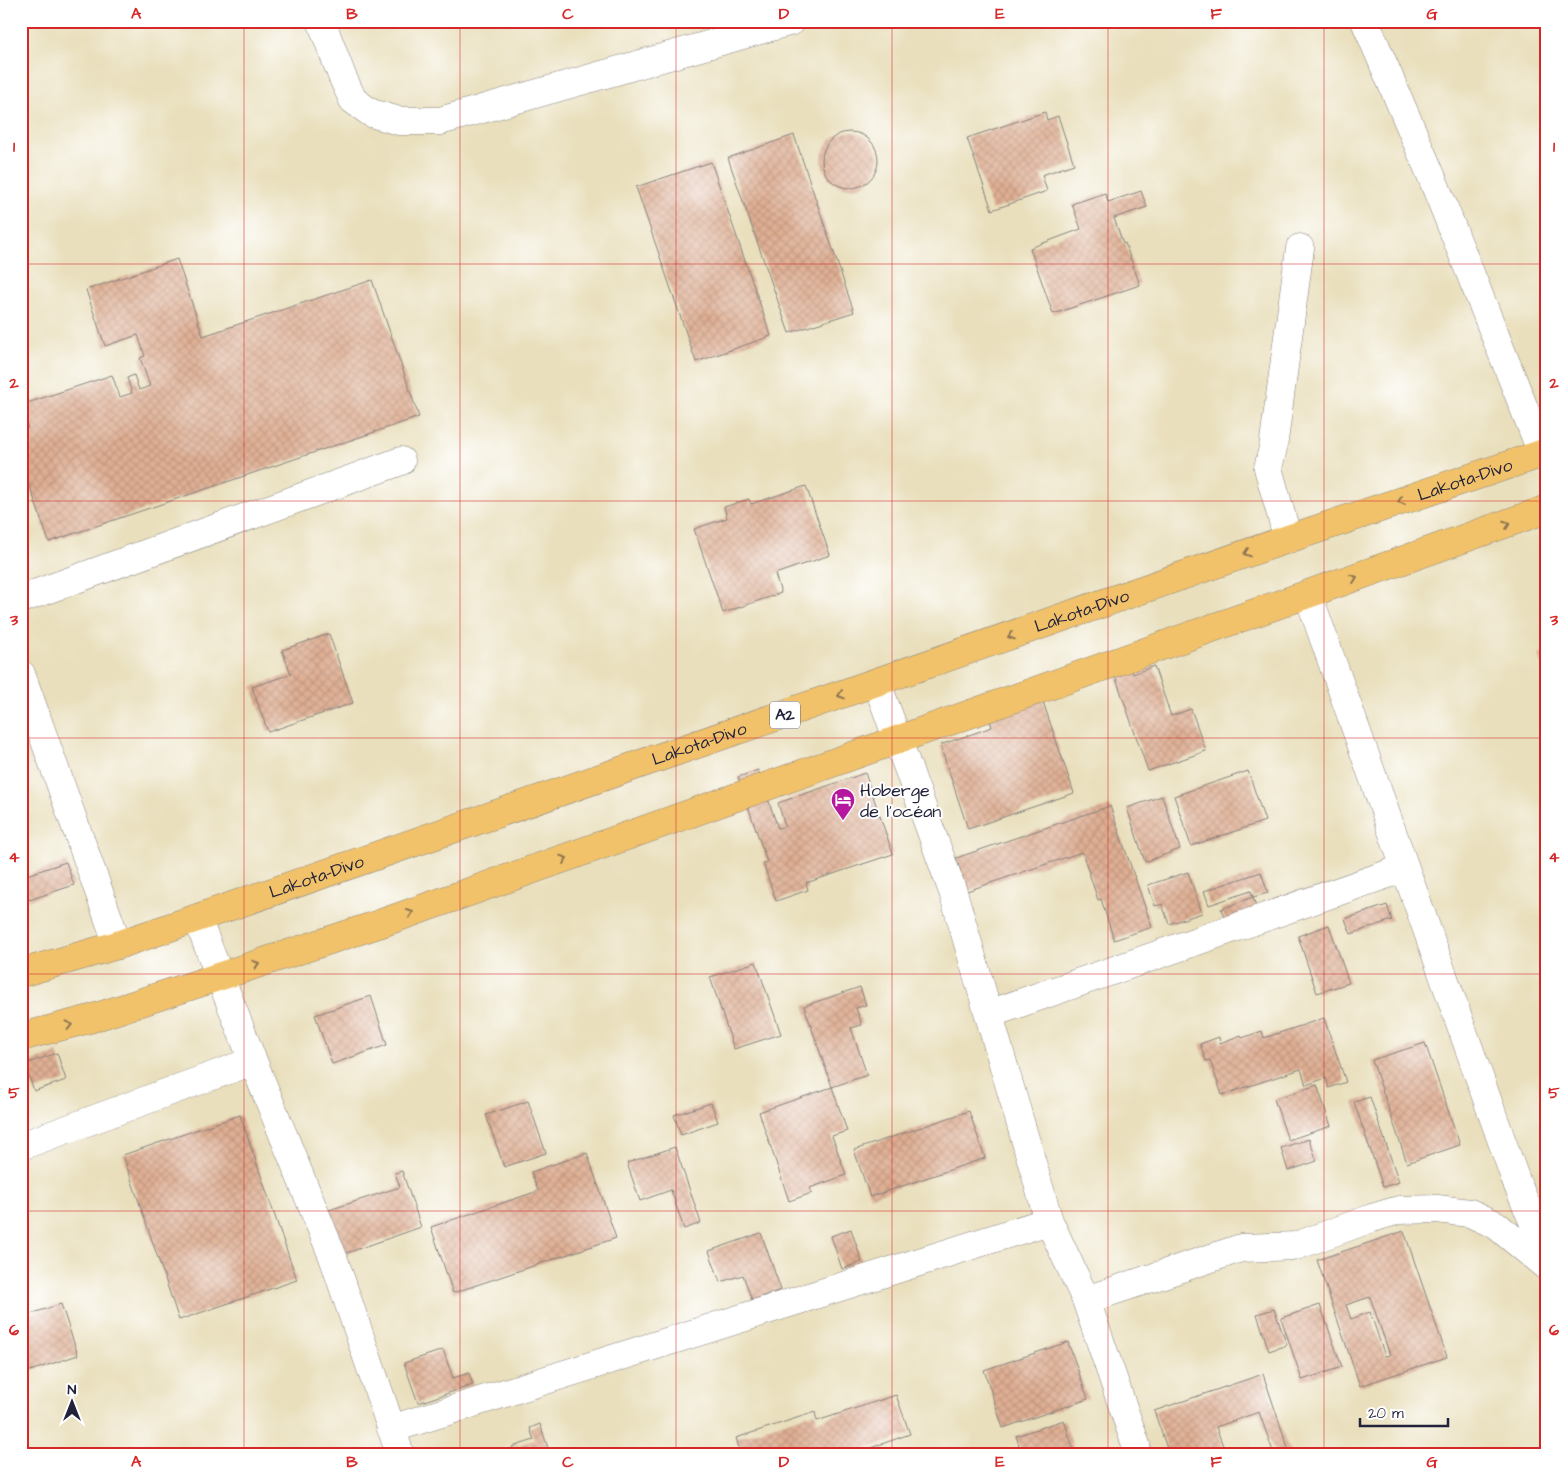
<svg xmlns="http://www.w3.org/2000/svg" width="1568" height="1475" font-family="'Architects Daughter',sans-serif">
<defs>
<pattern id="building-cross-hatch" width="8" height="8" patternUnits="userSpaceOnUse" patternTransform="scale(1.25)"><rect width="8" height="8" fill="#dfaf93"/><path d="M0 0l8 8M0 8l8-8" fill="none" stroke="#bf9680"/></pattern>
</defs>
<rect width="100%" height="100%" fill="#fff"/>
<filter id="ink" filterUnits="userSpaceOnUse"><feTurbulence type="fractalNoise" baseFrequency=".02" numOctaves="2"/><feDisplacementMap in="SourceGraphic" scale="10" xChannelSelector="R" yChannelSelector="G"/><feConvolveMatrix kernelMatrix="1 2 1 2 8 2 1 2 1" color-interpolation-filters="sRGB"/></filter>
<filter id="wash" filterUnits="userSpaceOnUse"><feTurbulence type="fractalNoise" baseFrequency=".0096" numOctaves="4" result="noise"/><feDisplacementMap in="SourceGraphic" scale="20" xChannelSelector="R" yChannelSelector="G"/><feGaussianBlur stdDeviation="1.12" result="paint"/><feColorMatrix in="noise" values="0 0 0 0 0 0 0 0 0 0 0 0 0 0 0 0 0 1.4 0 .05"/><feComposite in="paint" operator="in"/></filter>
<g filter="url(#wash)">
<rect width="100%" height="100%" fill="#e9dfbc"/>
<g id="blocks">
<path fill="url(#building-cross-hatch)" fill-rule="evenodd" d="M1045 112 1047 120 1058 116 1074 164 1042 175 1047 191 992 210 967 138Z
M822 160a28 28 0 1 1 56 0a28 28 0 1 1-56 0Z
M794 135 854 312 789 333 728 158Z
M711 162 771 336 696 362 636 187Z
M1141 191 1147 207 1114 218 1123 244 1125 243 1140 285 1053 314 1030 248 1081 229 1072 204 1105 193 1108 202Z
M177 259 203 336 372 280 419 417 49 542 21 461V430L28 428 21 405 112 375 120 397 132 393 127 378 134 375 139 390 150 386 140 358 145 356 138 335 105 346 86 290Z
M806 486 830 555 775 574 781 593 723 613 694 529 727 518 724 507 749 499 751 504Z
M329 634 353 703 268 732 252 687 291 674 282 650Z
M1547 652V675L1539 655Z
M1127 656 1133 674 1154 666 1171 716 1191 709 1206 751 1148 771 1110 661Z
M1038 687 1074 793 968 829 940 745 992 727 984 703Z
M758 770 778 828 785 826 778 803 865 773 893 854 806 883 808 890 776 901 763 863 767 862 738 777Z
M1248 771 1265 821 1191 846 1174 796Z
M1162 796 1180 849 1145 862 1127 808Z
M1110 806 1152 927 1114 940 1101 899 1098 900 1082 852 967 891 956 858Z
M66 862 74 885 29 900 21 877Z
M1188 872 1202 913 1169 924 1162 904 1155 906 1148 885Z
M1261 872 1268 893 1253 897 1257 909 1225 920 1221 909 1253 897 1251 891 1209 905 1204 891Z
M1387 905 1392 920 1351 934 1345 919Z
M1329 925 1349 983 1317 993 1298 936Z
M756 962 781 1034 734 1049 710 977Z
M860 987 866 1005 856 1008 862 1025 851 1028 867 1075 832 1087 804 1006Z
M371 996 387 1045 332 1064 315 1015Z
M1324 1018 1346 1082 1329 1088 1326 1078 1306 1085 1301 1069 1222 1095 1210 1060 1206 1061 1200 1044 1219 1037 1220 1043 1241 1035 1242 1038 1262 1031 1264 1038Z
M1425 1043 1460 1145 1407 1163 1372 1060Z
M57 1053 66 1080 34 1091 25 1064Z
M1317 1085 1331 1126 1288 1140 1274 1099Z
M832 1087 847 1131 832 1136 846 1175 810 1188 812 1193 789 1201 759 1112Z
M1370 1097 1399 1182 1383 1187 1354 1102Z
M528 1101 546 1153 504 1167 486 1115Z
M711 1103 718 1122 681 1135 674 1115Z
M969 1111 985 1158 870 1197 854 1150Z
M240 1115 297 1280 179 1320 123 1155Z
M1309 1139 1317 1161 1288 1171 1281 1148Z
M675 1147 701 1223 684 1229 671 1190 640 1201 627 1163Z
M587 1153 616 1238 453 1293 431 1227 538 1191 531 1172Z
M402 1171 421 1227 344 1254 329 1210 400 1187 395 1173Z
M851 1229 862 1262 842 1269 831 1236Z
M1404 1231 1447 1357 1360 1386 1317 1260ZM1370 1297 1390 1355 1385 1356 1370 1312 1351 1319 1346 1305Z
M761 1233 781 1290 752 1300 743 1275 720 1282 709 1251Z
M61 1304 78 1355 21 1374V1317Z
M1320 1305 1342 1367 1302 1380 1281 1318Z
M1274 1309 1287 1345 1269 1351 1257 1314Z
M1068 1342 1088 1399 1003 1428 984 1370Z
M443 1350 453 1378 469 1373 473 1385 418 1403 404 1363Z
M1263 1374 1290 1454H1274L1259 1412 1216 1427 1223 1446 1202 1454H1169L1154 1411Z
M896 1395 910 1434 853 1454H741L736 1438 815 1412 817 1421Z
M1064 1420 1075 1454H1022L1016 1436Z
M540 1424 550 1454H514L512 1447 534 1440 530 1428Z"/>
</g>
</g>
<g filter="url(#ink)">
<use href="#blocks" fill-opacity="0" stroke="#86807c" stroke-width="1"/>
<g fill="none" stroke-linecap="round" stroke-linejoin="round">
<defs>
<path id="minor" d="M321 21 342 76 353 100 371 113 399 121H440L792 21
M1365 21 1431 175 1542 453
M1288 539 1268 468 1273 448 1300 248
M1308 594 1516 1181 1547 1254
M21 599 401 461
M21 674 118 945
M877 683 953 892 1049 1221 1086 1300 1136 1445 1137 1454
M197 918 253 1061
M989 1014 1405 868
M21 1146 253 1061 333 1257 400 1454
M1086 1300 1241 1248 1296 1246 1372 1218 1399 1210 1437 1209 1470 1213 1496 1225 1547 1267
M391 1429 1049 1221"/>
<g id="major">
<path id="s1" d="M21 973 118 945 197 918 1288 539 1547 452"/>
<path d="M21 1037 90 1019 379 924 1547 509"/>
</g>
</defs>
<use href="#minor" stroke="#86807c" stroke-width="29"/>
<use href="#major" stroke="#86807c" stroke-width="29"/>
<use href="#minor" stroke="#fff" stroke-width="28"/>
<use href="#major" stroke="#f2c26a" stroke-width="28"/>
</g>
<defs><path id="oneway-chevron" d="M-2-3.5L2.5 0L-2 3.5" fill="none" stroke-width="1.6" stroke-linecap="round" stroke-linejoin="round" transform="scale(1.25)"/></defs>
<g stroke="#8a7252">
<use href="#oneway-chevron" transform="translate(1401 501) rotate(161)"/>
<use href="#oneway-chevron" transform="translate(1507 524) rotate(-20)"/>
<use href="#oneway-chevron" transform="translate(1247 553) rotate(161)"/>
<use href="#oneway-chevron" transform="translate(1354 578) rotate(-20)"/>
<use href="#oneway-chevron" transform="translate(1011 636) rotate(161)"/>
<use href="#oneway-chevron" transform="translate(841 695) rotate(161)"/>
<use href="#oneway-chevron" transform="translate(564 859) rotate(-19)"/>
<use href="#oneway-chevron" transform="translate(410 913) rotate(-19)"/>
<use href="#oneway-chevron" transform="translate(256 964) rotate(-18)"/>
<use href="#oneway-chevron" transform="translate(69 1025) rotate(-14)"/>
</g>
</g>
<path fill="none" stroke="#d62828" stroke-width="1" stroke-opacity="0.55" d="M244 21V1454M460 21V1454M676 21V1454M892 21V1454M1108 21V1454M1324 21V1454M21 264H1547M21 501H1547M21 738H1547M21 974H1547M21 1211H1547"/>
<defs>
<symbol id="hotel-pin" viewBox="-11 -11 22 30"><path d="M0 17L-7.5 6A9.5 9.5 0 1 1 7.5 6Z" fill="#b5179e" stroke="#fff"/><path d="M-6-4.5h1.5V1H6V5H4.5V3h-9V5H-6ZM-4 0a1.8 1.8 0 1 1 3.6 0ZM.5 0V-2.5h3Q6-2.5 6 0Z" fill="#fff"/></symbol>
</defs>
<g fill-rule="evenodd">
<use href="#hotel-pin" x="829" y="786" width="28" height="38"/>
</g>
<g text-anchor="middle" dominant-baseline="central" stroke-width="4" stroke-linejoin="round" paint-order="stroke">
<rect fill="#fff" stroke="#646476" stroke-width="1" x="770" y="701.5" width="30" height="27" rx="4"/>
<g font-size="16" font-weight="bold" fill="#22223b">
<text x="785" y="715">A2</text>
</g>
<g font-size="18" fill="#22223b" stroke="#fff">
<text stroke="none"><textPath href="#s1" startOffset="1526">Lakota-Divo</textPath></text>
<text stroke="none"><textPath href="#s1" startOffset="1121">Lakota-Divo</textPath></text>
<text stroke="none"><textPath href="#s1" startOffset="716">Lakota-Divo</textPath></text>
<text stroke="none"><textPath href="#s1" startOffset="311">Lakota-Divo</textPath></text>
</g>
<g font-size="18" fill="#22223b" stroke="#fff" text-anchor="start">
<text x="860" y="790">Hoberge<tspan x="860" dy="21">de l'océan</tspan></text>
</g>
</g>
<rect width="1568" height="1475" fill="none" stroke="#fff" stroke-width="55"/>
<g transform="translate(72 1402)" stroke="#ffffff" stroke-width="4" paint-order="stroke">
<path d="M0-4L9 19L0 12L-9 19Z" fill="#22223b"/>
<text y="-8" font-size="14" font-weight="bold" text-anchor="middle" fill="#22223b">N</text>
</g>
<path d="M1360 1418v8h88v-8" fill="none" stroke="#22223b" stroke-width="2.5"/>
<text x="1368" y="1418" font-size="15" fill="#22223b" stroke="#ffffff" stroke-width="4" paint-order="stroke">20 m</text>
<rect x="28" y="28" width="1512" height="1420" fill="none" stroke="#d62828" stroke-width="2"/>
<g font-size="16" text-anchor="middle" font-weight="bold" fill="#d62828">
<text x="136" y="19">A</text>
<text x="352" y="19">B</text>
<text x="568" y="19">C</text>
<text x="784" y="19">D</text>
<text x="1000" y="19">E</text>
<text x="1216" y="19">F</text>
<text x="1432" y="19">G</text>
<text x="14" y="152">1</text>
<text x="1554" y="152">1</text>
<text x="14" y="388">2</text>
<text x="1554" y="388">2</text>
<text x="14" y="625">3</text>
<text x="1554" y="625">3</text>
<text x="14" y="862">4</text>
<text x="1554" y="862">4</text>
<text x="14" y="1098">5</text>
<text x="1554" y="1098">5</text>
<text x="14" y="1335">6</text>
<text x="1554" y="1335">6</text>
<text x="136" y="1467">A</text>
<text x="352" y="1467">B</text>
<text x="568" y="1467">C</text>
<text x="784" y="1467">D</text>
<text x="1000" y="1467">E</text>
<text x="1216" y="1467">F</text>
<text x="1432" y="1467">G</text>
</g>
</svg>
